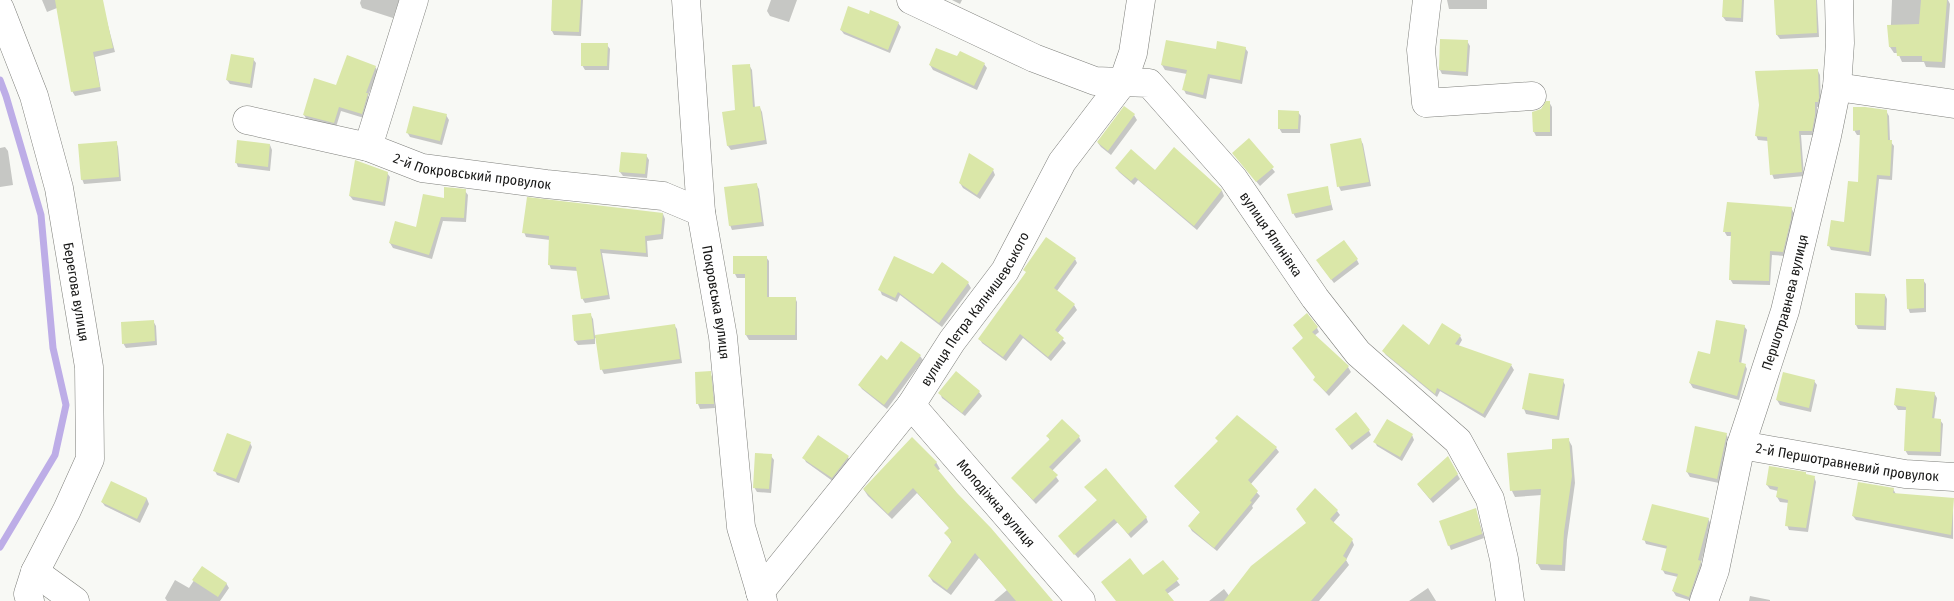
<svg xmlns="http://www.w3.org/2000/svg" width="1954" height="601" font-family="'Fira Sans Condensed',sans-serif">
<rect width="100%" height="100%" fill="#f8f9f5"/>
<path fill="#0003" d="M42 0H75L106 18 115 52 95 57 101 91 75 96 72 91 57 8 47 12Z
M361 0H399L393 18 362 8 360 3Z
M553 0H583L581 36 554 35 552 31Z
M771 0H797L789 22 770 16 767 11Z
M952 0H962L960 4Z
M1447 0H1487V9H1449Z
M1724 0H1744L1743 22 1726 21 1723 17Z
M1775 0H1817L1819 37 1780 39 1777 35Z
M1892 0H1948L1950 4 1945 68 1926 67 1924 62H1902L1898 53H1894L1890 47Z
M898 23 901 27 890 53 844 34 841 30Z
M1467 41 1470 46 1468 76 1442 74 1440 70Z
M607 45 610 49 609 70H585L582 65Z
M1245 48 1248 52 1242 84 1210 78 1206 99 1186 94 1184 90 1187 74 1165 70 1162 65 1217 50Z
M958 58 984 64 987 68 977 90 933 70 930 65Z
M253 59 256 63 252 88 230 84 227 80Z
M749 65 752 70 755 108H760L762 112 767 144 731 150 728 146Z
M375 67 378 71 368 96 370 99 364 118 341 111 336 127 307 120 304 115 337 86Z
M1818 71 1820 75 1821 104 1820 107H1817V120L1814 135H1801L1804 176 1774 179 1772 174 1768 141 1758 140 1756 135 1760 105Z
M1549 102 1552 107V136H1536L1534 132 1541 110Z
M1886 111 1889 116 1890 141 1894 146 1892 180 1879 179 1871 256 1831 250 1829 246 1845 223 1859 183 1861 135H1857L1854 130Z
M1298 112 1301 116 1300 133H1282L1279 128Z
M446 115 449 120 442 145 410 137 407 132Z
M1134 115 1137 120 1111 155 1101 147 1098 143Z
M1360 139 1363 144 1371 186 1341 191 1339 187 1331 145Z
M1249 140 1275 172 1260 186 1233 153Z
M116 142 118 147 121 181 84 184 82 179Z
M270 145 272 150 270 171 238 167 236 162Z
M5 147 8 151 13 185 0 187V148Z
M646 155 649 160 647 178 623 176 620 172Z
M1190 164 1222 191 1224 196 1197 230 1138 180 1134 185 1119 172 1116 168 1155 172Z
M993 170 995 175 980 199 963 188 960 183Z
M387 173 390 177 385 206 353 200 350 196Z
M756 184 759 189 764 226 732 230 730 225Z
M1327 187 1333 210 1296 218 1293 213Z
M465 191 468 195 466 222 443 221 432 259 393 248 390 243 417 229 445 199Z
M1791 208 1794 213 1793 224 1785 256 1772 255 1770 285 1733 284 1730 279 1732 236H1727L1724 231Z
M663 214 665 219 663 239 647 241 648 257 602 253 610 299 585 303 582 298 578 271 551 269 549 264 550 240 526 237 524 232Z
M766 257 769 261V298H795L797 302V340H749L746 335V278H737L735 274Z
M1075 259 1077 263 1057 291 1074 305 1077 310 1057 334 1066 343 1051 361 1023 338 1006 361 982 343 980 339Z
M1357 260 1359 264 1334 283 1320 265Z
M942 263 968 283 971 288 942 327 900 295 897 302 882 295 880 290 933 275Z
M1923 280 1926 284V312L1910 313 1908 308Z
M1885 295 1887 299 1886 330 1858 329 1856 325Z
M590 314 593 319 595 336 674 325 677 329 682 363 604 374 602 370 597 338H595V344L578 345 575 341Z
M153 321 156 326 157 345 126 348 123 343Z
M1294 325 1317 328 1319 332 1314 336 1348 367 1351 372 1329 396 1314 380 1316 378 1304 339Z
M1744 326 1747 330 1741 364 1745 365 1747 369 1739 400 1693 388 1690 383 1711 356Z
M1460 336 1462 340 1458 347 1511 365 1514 370 1485 418 1440 391 1437 397 1386 355 1383 351 1429 347Z
M920 356 923 360 887 409 862 389 859 385 887 362Z
M696 373H710L712 377 715 408 700 409 698 404Z
M1563 381 1565 385 1559 420 1526 414 1524 409Z
M1814 381 1817 385 1811 412 1780 405 1777 400Z
M979 392 982 396 965 416 942 398 940 393Z
M1934 393 1937 398 1934 420H1940L1943 424 1941 456 1908 455 1905 450 1907 410H1898L1895 405Z
M1237 417 1276 448 1279 452 1250 485 1260 496 1252 506 1253 508 1217 551 1192 531 1189 526 1201 513 1175 487 1219 443Z
M1369 431 1371 435 1352 450 1339 433Z
M1726 434 1728 438 1719 483 1690 477 1687 472Z
M1412 435 1414 440 1402 461 1377 446 1375 442Z
M1047 436 1079 437 1081 441 1052 471 1059 481 1036 504 1012 478 1050 440Z
M1568 439 1572 446 1575 483 1567 540 1565 571 1541 570 1537 563 1542 495 1515 497 1512 491 1509 454 1554 450Z
M250 443 252 447 239 483 217 475 215 471Z
M771 456 774 460 771 493 757 492 754 487Z
M848 457 850 462 834 482 806 462 804 458Z
M1448 458 1460 479 1433 503 1418 485Z
M936 462 940 469 937 471 1052 601H994L1007 590 979 558 951 595 933 582 929 576 952 543 946 533 950 529 917 493 892 519 868 496 864 490Z
M1807 476 1814 477 1816 482 1808 532 1789 530 1787 525 1789 503 1780 502 1777 497 1778 491 1770 489 1767 485Z
M112 483 147 499 149 504 140 523 105 506 102 502Z
M1893 489 1896 494 1953 499V539L1856 520 1853 516Z
M1315 490 1337 511 1340 515 1333 523 1352 540 1354 545 1346 560 1349 565 1319 601H1261L1307 524Z
M1089 491 1146 517 1148 522 1131 538 1118 522 1078 558 1059 536 1098 501Z
M1476 510 1484 538 1451 550 1449 545Z
M1708 519 1711 524 1701 563 1703 567 1692 601 1676 596 1673 591 1678 577 1665 574 1662 569 1668 549 1646 544 1644 539Z
M1163 562 1180 585 1167 594 1172 601H1116Z
M202 568 226 583 229 588 220 601H167L165 598 175 580 189 588Z
M1428 588 1436 601H1409Z
M1224 589 1233 601H1209Z
M1750 596 1770 600V601H1749Z"/>
<g fill="none" stroke-linecap="round" stroke-linejoin="round">
<path stroke="#bdade7" stroke-width="7" d="M0 80 6 96 41 215 53 348 66 405 55 455 0 547"/>
</g>
<path fill="#dae7a8" d="M55 0H103L113 48 93 52 100 87 71 92Z
M552 0H581L579 32 551 31Z
M1723 0H1742L1741 18 1722 17Z
M1774 0H1816L1817 33 1776 35Z
M1921 0H1947L1942 62 1922 61V56H1897L1896 47H1889L1887 25 1919 24Z
M848 6 869 14 870 10 899 22 888 50 840 30Z
M1440 39 1468 40 1466 72 1439 70Z
M1166 40 1216 49 1217 41 1246 47 1240 80 1208 74 1203 95 1182 90 1187 70 1161 65Z
M581 43H608L607 66H581Z
M936 48 957 56 960 51 985 63 974 86 929 65Z
M231 54 254 58 250 84 226 80Z
M347 55 376 66 366 93H368L362 114 339 107 334 123 303 115 314 78 336 85Z
M750 64 753 107 760 106 765 140 727 146 722 112 735 110 732 65Z
M1818 69 1819 98 1818 102H1815V115L1812 131H1799L1802 172 1770 175 1767 137 1755 136 1759 105 1755 71Z
M1546 101H1550V132H1533L1532 112 1541 109Z
M413 106 447 114 440 141 406 133Z
M1124 106 1135 114 1108 151 1097 142Z
M1853 107H1865L1887 110 1888 140H1892L1890 176 1877 175 1869 252 1827 246 1831 220 1844 222 1848 181 1858 182 1860 130 1853 131Z
M1278 110 1299 111 1298 129H1278Z
M1249 138 1274 167 1256 182 1232 153Z
M1361 138 1369 182 1337 187 1330 144Z
M237 140 270 144 268 167 235 163Z
M117 141 119 177 81 180 78 144Z
M1174 147 1222 190 1194 226 1135 177 1131 181 1115 168 1131 149 1155 170Z
M621 152 647 154 645 174 619 172Z
M969 153 994 169 977 195 959 183Z
M355 160 388 172 383 202 349 196Z
M757 183 762 222 729 226 724 187Z
M1328 186 1331 205 1292 214 1287 194Z
M444 187 466 189 464 218 441 217 429 255 389 243 395 221 416 227 423 194 444 198Z
M527 197 663 213 661 234 645 236 646 253 600 249 608 295 581 299 576 267 548 265 549 236 522 233Z
M1727 202 1792 207 1791 219 1783 252 1770 251 1769 281 1729 280 1731 232H1723Z
M1046 237 1076 258 1054 288 1075 304 1055 330 1064 338 1048 357 1020 334 1003 357 978 339 1026 272 1023 270 1025 267Z
M1344 240 1358 259 1331 280 1316 260Z
M733 256H767V297H796L795 335H745V274H733Z
M894 256 933 274 942 262 969 282 939 323 898 292 895 298 878 290Z
M1906 279H1924V308L1907 309Z
M1855 293 1885 294 1884 326 1855 325Z
M591 313 594 339 574 341 572 315Z
M1307 313 1318 327 1312 332 1349 366 1326 392 1313 380 1315 377 1292 348 1303 338 1293 325Z
M154 320 155 341 122 344 121 322Z
M1716 320 1745 325 1739 362 1746 364 1737 396 1689 383 1698 351 1710 354Z
M1442 323 1461 335 1455 344 1512 364 1483 414 1437 388 1435 394 1382 351 1403 324 1429 345Z
M675 324 680 359 600 370 595 335Z
M901 341 921 355 884 405 858 385 881 355 887 360Z
M711 371 714 404H696L695 372Z
M956 371 980 391 962 413 938 393Z
M1783 372 1815 380 1809 408 1776 400Z
M1529 373 1564 379 1557 416 1522 409Z
M1896 388 1935 392 1932 418 1941 419 1940 452 1904 451 1906 407 1894 405Z
M1356 412 1370 430 1349 446 1335 429Z
M1237 415 1277 447 1248 480 1258 491 1250 501 1252 502 1214 548 1188 526 1200 512 1174 486 1218 441 1215 438Z
M1062 419 1080 436 1049 467 1058 475 1033 500 1011 478 1050 439 1046 436Z
M1387 419 1413 434 1400 457 1373 442Z
M1695 426 1727 433 1717 479 1686 472Z
M227 433 251 442 236 479 213 471Z
M818 435 849 456 832 478 802 458Z
M912 437 937 462 934 465 957 493 991 528 1053 601H1016L975 553 947 590 928 576 952 541 944 533 949 528 913 488 888 514 863 489Z
M1569 438 1572 476 1564 532 1562 565 1536 564 1541 489 1510 491 1507 453 1552 449V439Z
M755 453 772 454 769 489 753 488Z
M1448 456 1458 474 1430 499 1417 484Z
M1769 466 1806 472V474L1815 476 1806 528 1785 526 1788 500 1776 497 1778 487 1766 485Z
M1106 468 1147 517 1128 534 1114 519 1074 555 1058 536 1097 500 1084 487Z
M111 481 147 498 137 519 101 502Z
M1858 482 1894 488 1893 493 1954 498 1951 535 1852 516Z
M1315 488 1338 510 1330 519 1353 539 1343 556 1347 559 1311 601H1224L1251 566 1306 523 1296 509Z
M1652 504 1709 518 1698 560 1701 561 1689 597 1672 591 1678 574 1661 570 1667 546 1642 540Z
M1476 508 1482 534 1448 546 1439 521Z
M1130 558 1143 575 1163 560 1179 579 1165 590 1174 601H1116L1101 582Z
M202 566 227 583 218 597 192 580Z"/>
<g fill="none" stroke-linecap="round" stroke-linejoin="round">
<defs>
<g id="minor">
<path id="s1" d="M686 0 701 212 723 337 741 527 763 601"/>
<path id="s2" d="M911 0 1034 58 1095 81 1149 83 1233 178 1315 298 1358 353 1458 441 1490 499 1504 559 1510 601"/>
<path d="M1427 0 1421 50 1426 103 1532 96"/>
<path id="s3" d="M0 9 34 96 59 188 89 367 90 459 67 510 35 572 28 594 30 601"/>
<path d="M1837 87 1954 104"/>
<path id="s4" d="M247 120 368 147 422 168 546 184 663 196 701 212"/>
<path d="M368 147 414 0"/>
<path id="s5" d="M911 405 1081 601"/>
<path id="s6" d="M1741 445 1905 474 1954 477"/>
<path d="M35 572 75 601"/>
<path id="s7" d="M760 592 911 405 952 341 1005 271 1062 162 1123 82 1133 53 1141 0"/>
<path id="s8" d="M1704 601 1715 570 1741 445 1785 311 1827 136 1837 87 1840 43 1839 0"/>
</g>
</defs>
<use href="#minor" stroke="#7e7f7b" stroke-width="29"/>
<use href="#minor" stroke="#fff" stroke-width="28"/>
</g>
<g text-anchor="middle" dominant-baseline="central" stroke-width="4.5" stroke-linejoin="round" paint-order="stroke">
<g font-size="14" fill="#171716" stroke="#f8f9f5">
<text stroke="none"><textPath href="#s4" startOffset="232">2-й Покровський провулок</textPath></text>
<text stroke="none"><textPath href="#s2" startOffset="450">вулиця Ялинівка</textPath></text>
<text stroke="none"><textPath href="#s3" startOffset="294">Берегова вулиця</textPath></text>
<text stroke="none"><textPath href="#s1" startOffset="304">Покровська вулиця</textPath></text>
<text stroke="none"><textPath href="#s8" startOffset="310">Першотравнева вулиця</textPath></text>
<text stroke="none"><textPath href="#s7" startOffset="356">вулиця Петра Калнишевського</textPath></text>
<text stroke="none"><textPath href="#s6" startOffset="108">2-й Першотравневий провулок</textPath></text>
<text stroke="none"><textPath href="#s5" startOffset="130">Молодіжна вулиця</textPath></text>
</g>
</g>
</svg>
